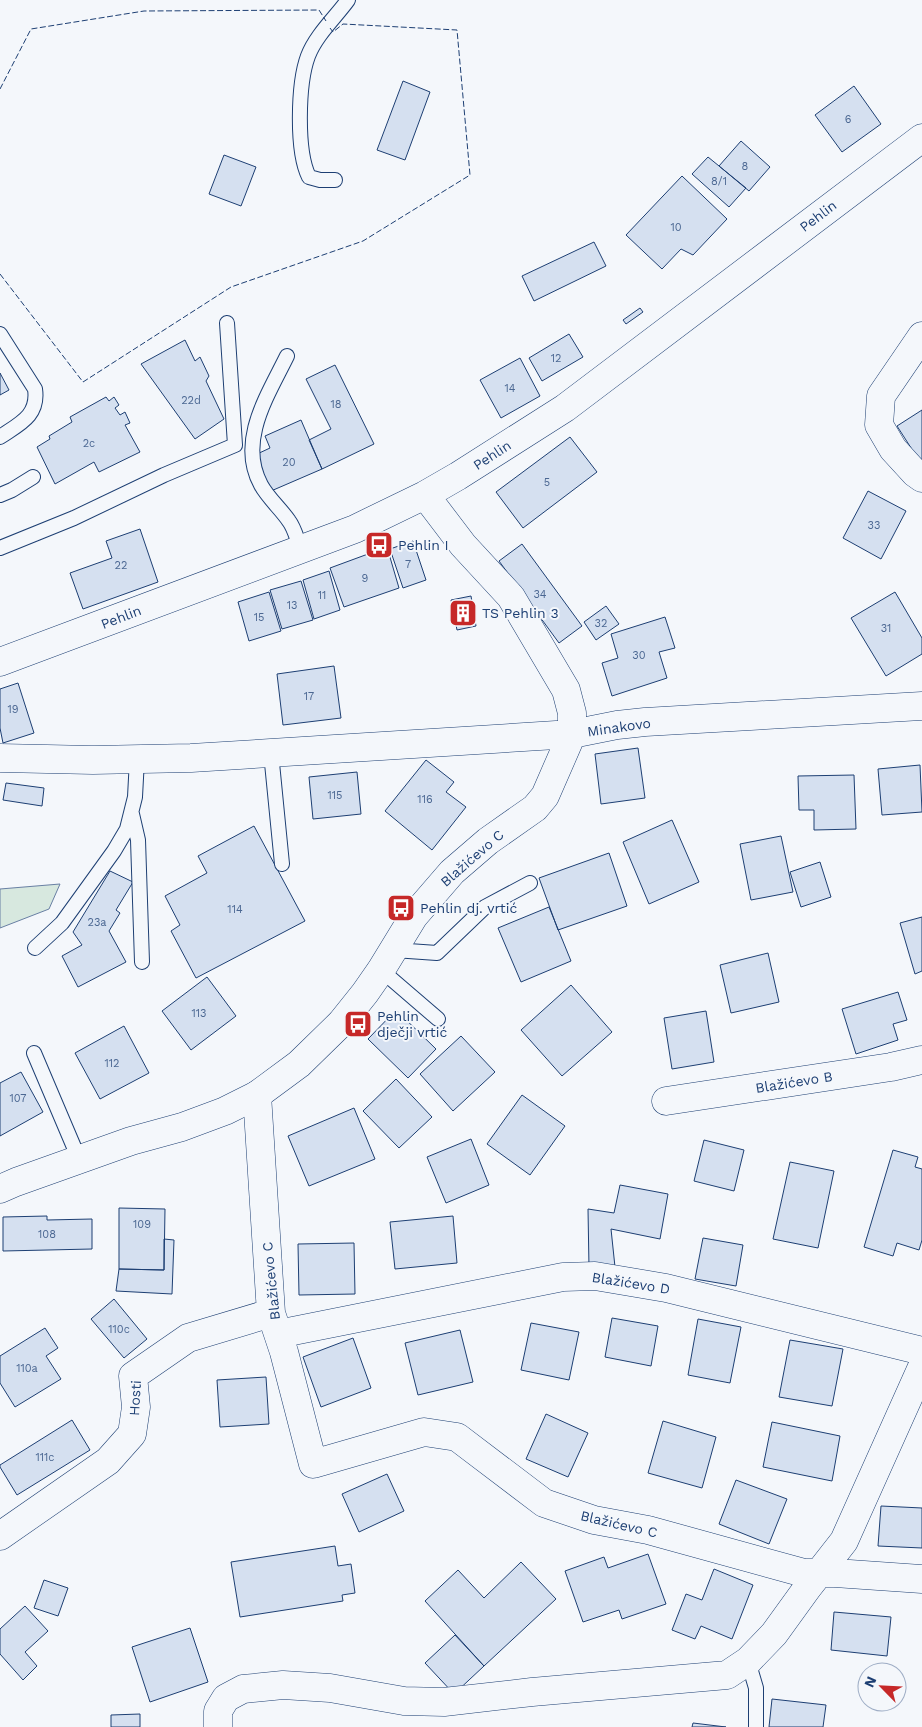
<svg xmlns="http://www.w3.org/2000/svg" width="922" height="1727" font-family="'Work Sans',sans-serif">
<rect width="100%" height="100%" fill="#f4f7fb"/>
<path fill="#d7e8df" stroke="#687fa3" d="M60 884 49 909 0 928V889Z"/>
<path fill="#d5e0f0" stroke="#1d3f73" d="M403 81 430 92 405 160 377 150Z
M854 86 881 124 842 152 815 115Z
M741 141 770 167 749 191 719 166Z
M224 155 256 167 241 206 209 194Z
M708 157 746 188 729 207 692 174Z
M682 176 727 219 693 255 681 249 662 269 626 235Z
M594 242 606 266 534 301 522 276Z
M640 308 643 312 626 324 623 320Z
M569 334 583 357 542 381 529 358Z
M185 340 195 361 200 357 209 376 206 381 224 419 195 439 141 364Z
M520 358 540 396 501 418 480 380Z
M335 365 374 444 322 469 309 440 331 429 306 379Z
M0 373 9 390 0 395Z
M106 397 109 401 114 397 119 405 115 408 120 415 125 412 130 423 125 425 140 452 99 472 94 462 55 484 37 447 50 439 49 436 72 422 70 417Z
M922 410V465L897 426Z
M301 420 322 469 271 491 255 455 270 448 265 436Z
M570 437 597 472 523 528 496 492Z
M868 491 906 511 881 559 843 538Z
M140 529 158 582 83 609 70 573 112 558 106 541Z
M413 541 426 580 403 588 390 549Z
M522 544 582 626 559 643 499 561Z
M387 547 399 588 344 607 330 568Z
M329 571 340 610 314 619 303 580Z
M301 581 313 620 282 629 270 590Z
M269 592 281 631 249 641 238 602Z
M895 592 922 638V654L886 676 851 618Z
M471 596 476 626 457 630 451 600Z
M606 606 619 624 596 640 584 622Z
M665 617 675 648 659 652 667 678 612 696 602 663 618 658 611 634Z
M334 666 341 718 283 725 277 674Z
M18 683 34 733 3 743 0 728V689Z
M638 748 645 798 601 804 595 754Z
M426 760 454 782 446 792 466 807 432 850 385 811Z
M920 765 922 812 882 815 878 769Z
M357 772 361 814 313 819 309 777Z
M854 775 856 829 814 830V810H799L798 776Z
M6 783 44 788 42 806 3 800Z
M672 820 699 882 649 904 623 842Z
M254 826 305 921 196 978 171 931 180 925 165 896 207 873 198 856Z
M781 836 793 892 751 900 740 844Z
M609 853 627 906 558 930 539 878Z
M820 862 831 897 801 907 790 872Z
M110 871 133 882 116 910 120 913 109 931 126 962 78 987 62 956 82 945 73 932Z
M549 907 571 961 521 982 498 928Z
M922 917V971L915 974 900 923Z
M768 953 779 1002 731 1013 720 965Z
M207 977 236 1016 191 1050 162 1011Z
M571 985 612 1032 562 1076 521 1030Z
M898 992 907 1020 893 1024 898 1040 856 1054 842 1009Z
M396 1010 436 1049 408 1078 368 1039Z
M706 1011 714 1062 672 1069 664 1018Z
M124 1026 149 1073 100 1099 75 1053Z
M461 1036 495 1072 453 1111 420 1074Z
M21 1072 43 1112 0 1136V1083Z
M396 1079 432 1117 399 1148 363 1111Z
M522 1095 565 1126 530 1175 487 1144Z
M354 1108 375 1159 309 1186 288 1136Z
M471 1139 489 1185 446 1203 427 1157Z
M704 1140 744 1150 734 1191 694 1181Z
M893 1150 918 1157 915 1167 922 1169V1240L919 1250 897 1243 893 1256 864 1247Z
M790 1162 834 1171 818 1248 773 1239Z
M620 1185 668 1194 660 1239 611 1229 615 1267 589 1268 588 1209 614 1213Z
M119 1208 165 1209 164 1270 119 1269Z
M47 1216V1220L92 1219V1249L3 1251V1217Z
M453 1216 457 1263 395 1269 390 1222Z
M703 1238 743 1245 736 1286 695 1279Z
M164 1239 174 1240 172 1294 116 1291 119 1269 164 1270Z
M354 1243 355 1294 299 1295 298 1244Z
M114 1299 147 1339 124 1358 91 1319Z
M612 1318 658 1326 651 1366 605 1357Z
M698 1319 741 1327 730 1383 688 1375Z
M531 1323 579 1332 569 1380 521 1370Z
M45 1328 58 1348 46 1356 61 1379 15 1407 0 1383V1356Z
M460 1330 473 1382 418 1395 405 1343Z
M353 1338 371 1388 321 1407 303 1357Z
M790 1340 843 1349 832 1406 779 1397Z
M266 1377 269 1424 220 1427 217 1380Z
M546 1414 588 1433 568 1477 526 1459Z
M72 1420 90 1450 17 1495 0 1467V1465Z
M663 1421 716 1437 702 1488 648 1473Z
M772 1422 840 1436 832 1481 763 1467Z
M387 1474 404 1511 359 1532 342 1494Z
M736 1480 787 1499 769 1544 719 1524Z
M881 1506 922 1508V1548L878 1546Z
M335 1546 338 1566 351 1564 355 1593 342 1595 343 1601 240 1617 231 1562Z
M648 1554 666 1604 622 1619 619 1610 583 1622 565 1571 604 1557 608 1568Z
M521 1562 556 1599 484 1666 425 1601 458 1570 484 1598Z
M714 1569 753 1585 732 1639 701 1626 695 1639 672 1630 686 1594 702 1600Z
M44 1580 68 1588 58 1616 34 1608Z
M25 1606 48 1631 25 1652 37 1666 23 1680 0 1654V1629Z
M834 1612 891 1617 887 1656 831 1650Z
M190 1628 208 1682 150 1702 132 1647Z
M455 1635 484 1666 454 1694 425 1663Z
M772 1699 826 1705 823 1727H769Z
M140 1714V1727H111V1715Z
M693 1723 726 1727H692Z"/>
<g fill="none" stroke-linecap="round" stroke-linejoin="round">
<defs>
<path id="lane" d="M335 180H320L309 177C296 151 298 83 308 56 316 35 335 18 348 0
M0 334 35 389C39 416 19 424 0 437
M287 356C268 395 237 441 261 485 268 498 281 509 289 521 295 529 297 540 301 549
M0 495 12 490 33 477
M0 548 74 518 164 475 235 445 227 323
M271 753 282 864
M132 814 138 840 142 962
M35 948 62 923 114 851 127 829 135 797 137 759
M394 950 437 953 485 907 530 883
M381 970 438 1019
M34 1053 79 1159
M748 1661 756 1688V1727"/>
<path id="street" d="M922 336 881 396 879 425 893 449 915 473 922 478
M257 1095 271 1313 284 1352 313 1464 424 1432 457 1437 544 1503 594 1520 648 1530 804 1573H835L922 1579
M666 1101 891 1067 922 1060
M278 1334 563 1277 595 1276 666 1288 922 1351
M0 1536 108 1461 132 1434 136 1407 133 1376 188 1338 271 1313
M218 1727V1711L226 1698 243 1689 283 1685 330 1688 404 1701 444 1702 532 1692 727 1675 748 1661 774 1634 808 1587 844 1541 922 1367"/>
<path id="secondary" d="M0 662 355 529 425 495 458 476 565 408 922 138
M0 758 93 760 191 758 572 734 617 725 645 722 922 706
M0 1189 16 1182 131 1141 182 1127 225 1111 257 1095 299 1064 341 1023 365 993 381 970 414 916 452 872 488 841 535 808 545 796 572 734V713L566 690 511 597 463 545 425 495"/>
</defs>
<use href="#lane" stroke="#1d3f73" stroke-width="16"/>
<use href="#street" stroke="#1d3f73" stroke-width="29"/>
<use href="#secondary" stroke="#1d3f73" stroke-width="29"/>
<use href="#lane" stroke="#f4f7fb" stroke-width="14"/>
<use href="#street" stroke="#f4f7fb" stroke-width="28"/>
<use href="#secondary" stroke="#f4f7fb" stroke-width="28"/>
<path stroke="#1d3f73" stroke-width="1" stroke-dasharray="6 2.5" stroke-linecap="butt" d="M0 89 31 29 144 11 319 10 326 21
M0 274 83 382 231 287 363 241 470 175 457 30 343 24 333 32 330 28"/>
</g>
<defs>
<symbol id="bus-square" viewBox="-11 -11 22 22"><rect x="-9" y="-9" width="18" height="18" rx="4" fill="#c62828" stroke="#f4f7fb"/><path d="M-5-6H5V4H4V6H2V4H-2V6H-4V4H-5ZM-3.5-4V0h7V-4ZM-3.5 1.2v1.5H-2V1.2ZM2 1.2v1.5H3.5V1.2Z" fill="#fff"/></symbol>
<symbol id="building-square" viewBox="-11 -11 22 22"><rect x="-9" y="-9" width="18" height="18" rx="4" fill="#c62828" stroke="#f4f7fb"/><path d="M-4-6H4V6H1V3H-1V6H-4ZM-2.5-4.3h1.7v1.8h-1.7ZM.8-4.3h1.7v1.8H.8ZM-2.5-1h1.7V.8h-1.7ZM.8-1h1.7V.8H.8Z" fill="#fff"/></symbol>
</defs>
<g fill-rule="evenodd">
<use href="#bus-square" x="363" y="529" width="32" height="32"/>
<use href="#building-square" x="447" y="597" width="32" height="32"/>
<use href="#bus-square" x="385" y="892" width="32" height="32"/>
<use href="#bus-square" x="342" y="1008" width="32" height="32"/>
</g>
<g text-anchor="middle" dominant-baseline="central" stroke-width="4" stroke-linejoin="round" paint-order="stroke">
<g font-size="11" fill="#4b6792">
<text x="848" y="119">6</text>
<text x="745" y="166">8</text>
<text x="719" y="181">8/1</text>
<text x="676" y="227">10</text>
<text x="556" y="358">12</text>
<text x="510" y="388">14</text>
<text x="191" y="400">22d</text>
<text x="336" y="404">18</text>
<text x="89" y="443">2c</text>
<text x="289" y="462">20</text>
<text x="547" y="482">5</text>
<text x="874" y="525">33</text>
<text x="408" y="564">7</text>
<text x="121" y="565">22</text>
<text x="365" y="578">9</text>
<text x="540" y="594">34</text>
<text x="322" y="595">11</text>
<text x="292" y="605">13</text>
<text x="259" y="617">15</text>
<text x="601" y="623">32</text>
<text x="886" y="628">31</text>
<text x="639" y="655">30</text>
<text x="309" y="696">17</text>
<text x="13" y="709">19</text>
<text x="335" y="795">115</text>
<text x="425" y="799">116</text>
<text x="235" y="909">114</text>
<text x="97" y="922">23a</text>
<text x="199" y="1013">113</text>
<text x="112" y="1063">112</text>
<text x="18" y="1098">107</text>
<text x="142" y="1224">109</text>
<text x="47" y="1234">108</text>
<text x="119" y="1329">110c</text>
<text x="27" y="1368">110a</text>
<text x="45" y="1457">111c</text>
</g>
<g font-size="14" fill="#1d3f73" stroke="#f4f7fb">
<text transform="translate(818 216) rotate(-37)">Pehlin</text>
<text transform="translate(492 455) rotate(-33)">Pehlin</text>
<text transform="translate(121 617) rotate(-21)">Pehlin</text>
<text transform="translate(619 727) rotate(-8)">Minakovo</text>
<text transform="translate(472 858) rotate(-41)">Blažićevo C</text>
<text transform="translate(794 1082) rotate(-9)">Blažićevo B</text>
<text transform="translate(271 1281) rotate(-96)">Blažićevo C</text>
<text transform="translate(631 1283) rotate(9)">Blažićevo D</text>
<text transform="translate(135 1398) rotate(-87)">Hosti</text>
<text transform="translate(619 1524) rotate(13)">Blažićevo C</text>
</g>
<g font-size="14" fill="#1d3f73" stroke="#f4f7fb" text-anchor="start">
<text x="398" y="545">Pehlin I</text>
<text x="482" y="613">TS Pehlin 3</text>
<text x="420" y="908">Pehlin dj. vrtić</text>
<text x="377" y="1016">Pehlin<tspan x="377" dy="16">dječji vrtić</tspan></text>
</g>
</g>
<g transform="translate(882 1687) rotate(294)"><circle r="24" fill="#f4f7fb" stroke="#9eadc5"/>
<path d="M0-4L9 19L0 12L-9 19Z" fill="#c62828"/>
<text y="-8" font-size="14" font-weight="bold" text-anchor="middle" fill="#1d3f73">N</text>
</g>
</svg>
